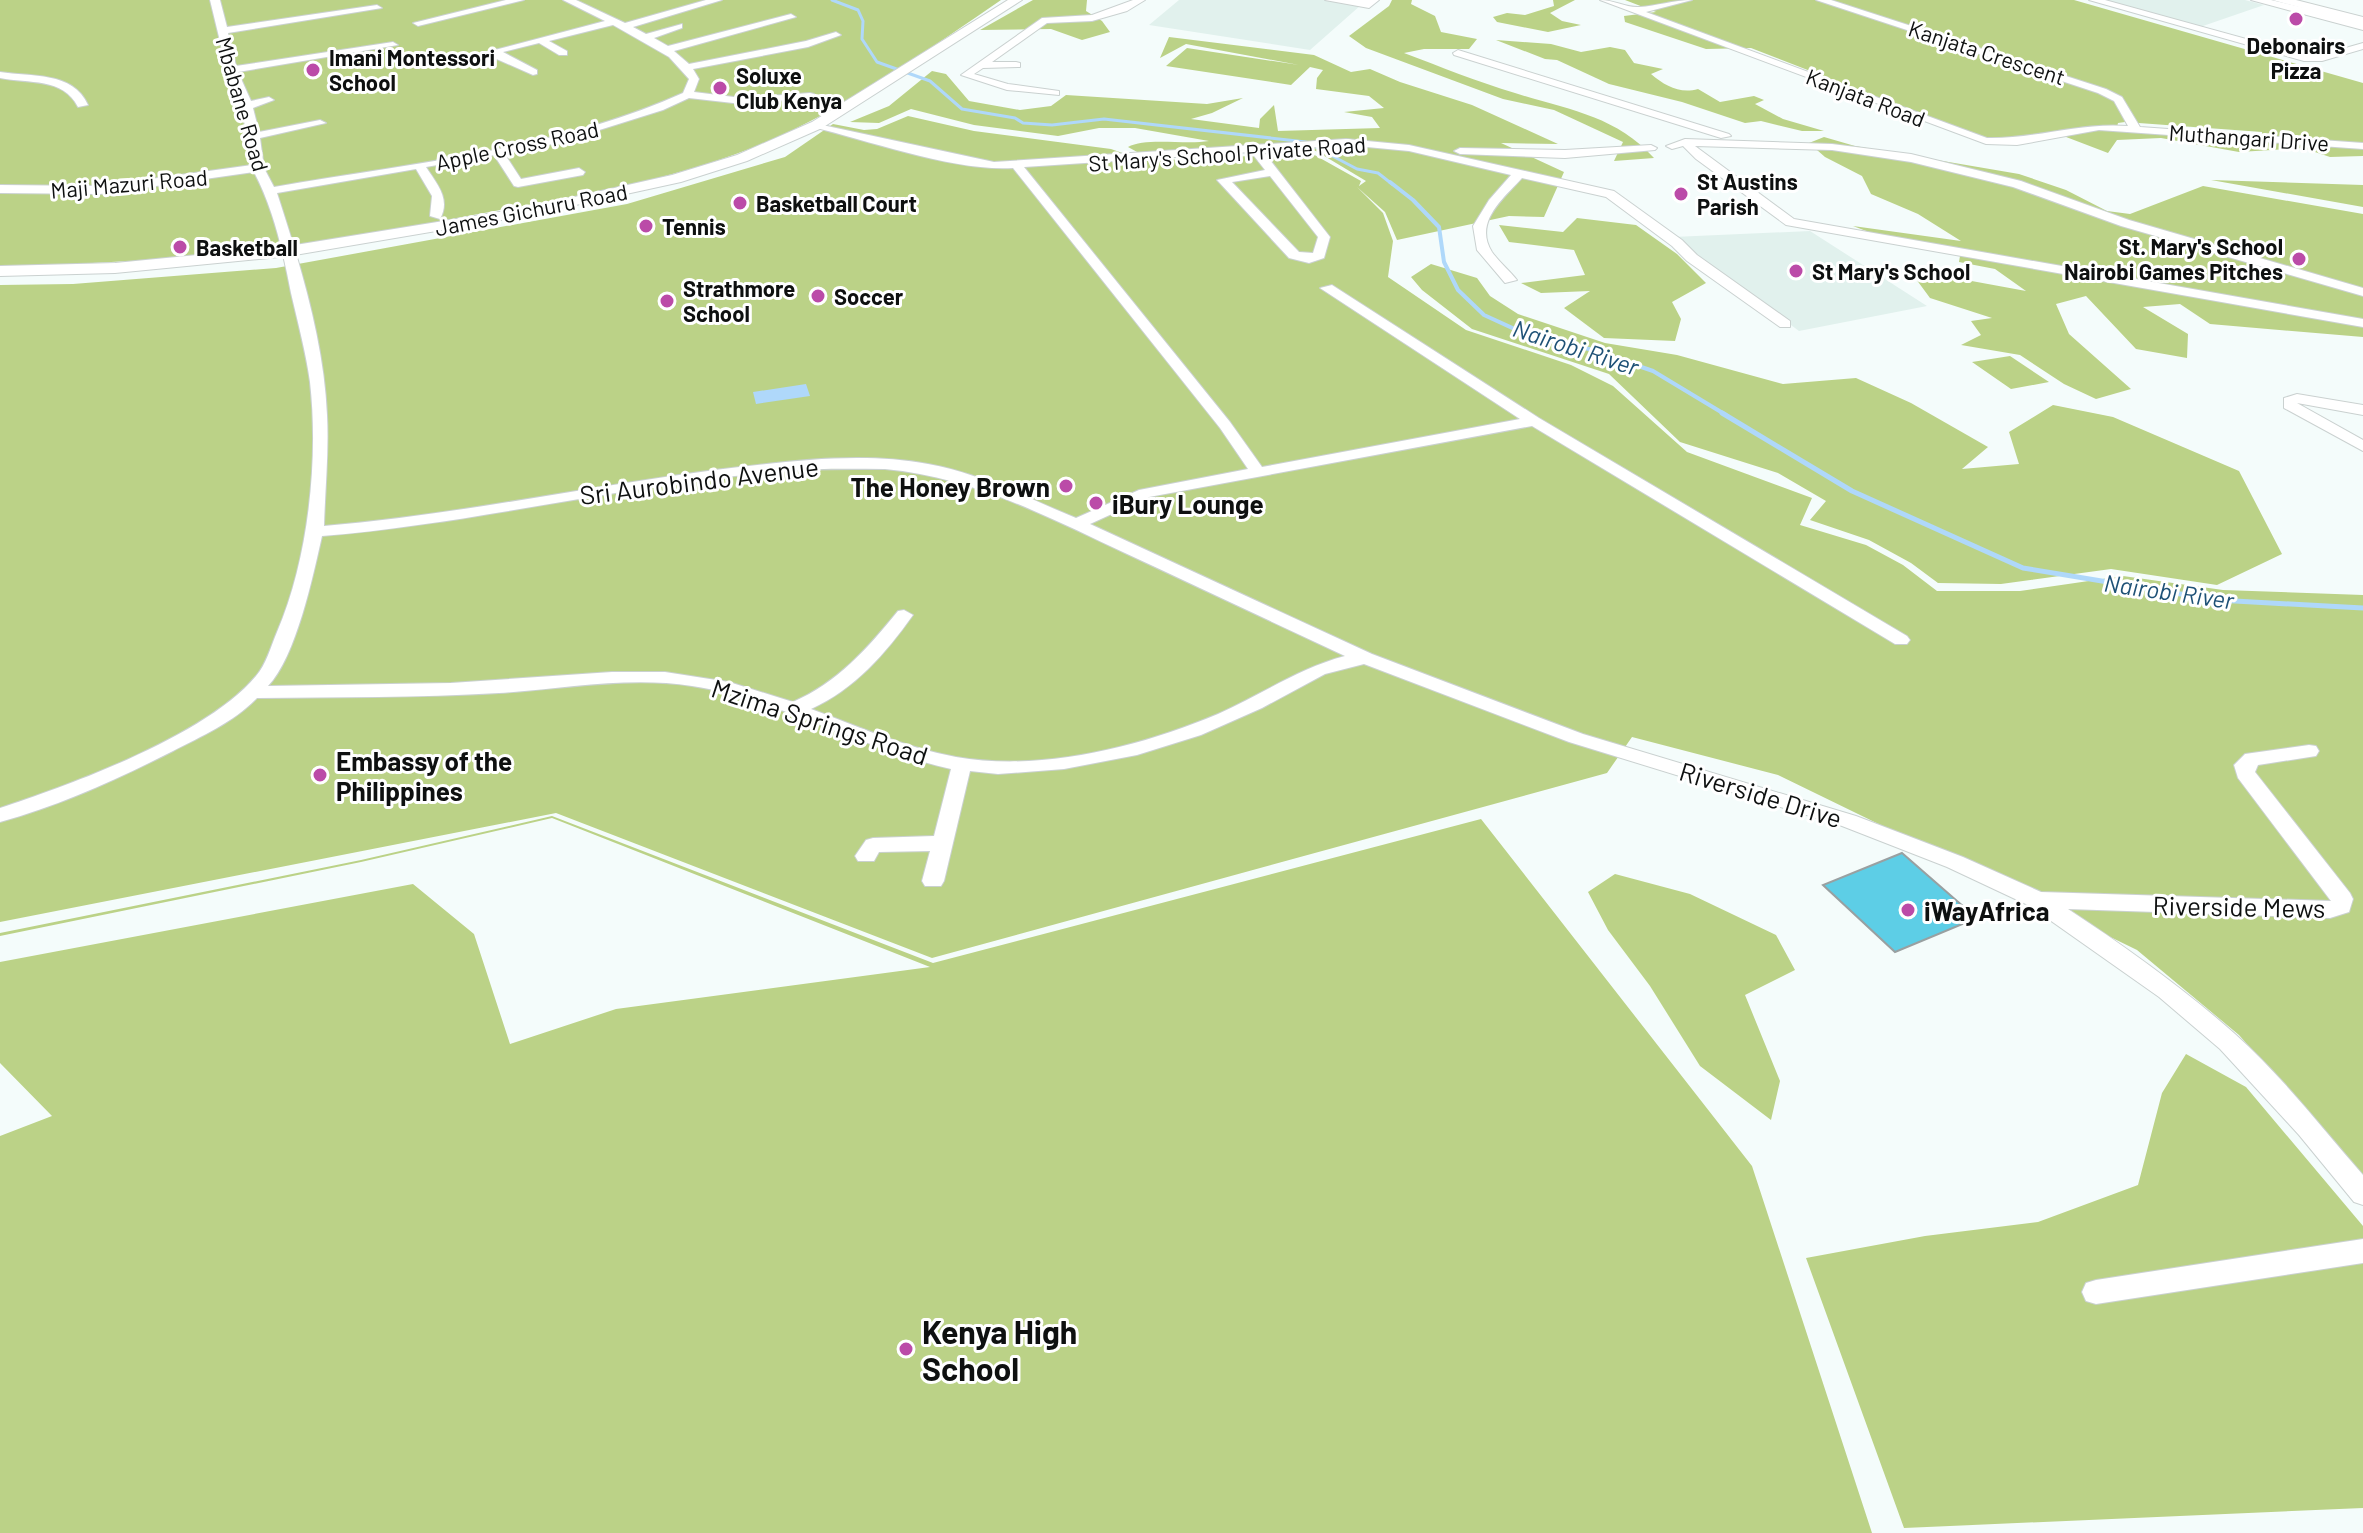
<svg xmlns="http://www.w3.org/2000/svg" width="2363" height="1533" font-family="Barlow,sans-serif">
<rect width="100%" height="100%" fill="#f4fcfb"/>
<path fill="#e1f1ed" d="M1179 0H1325L1361 5 1310 50 1149 25Z
M2102 0H2245L2264 5 2200 27Z
M1810 231 1927 306 1799 331 1673 237Z"/>
<path fill="#bbd287" fill-rule="evenodd" d="M0 0H1001C934 46 853 103 780 136 690 177 591 194 495 211 413 226 332 243 250 252 171 261 89 262 9 268L0 267Z
M1033 0H1087L1086 11 1102 21 1110 32 1082 40 1051 29 980 30Z
M1392 0H1412L1411 4 1435 16 1441 32 1477 39 1469 49H1424L1404 53C1441 67 1478 82 1515 93 1568 110 1615 115 1654 158L1614 161 1623 142 1554 110 1503 99 1366 48 1349 36 1389 6Z
M1553 0H1575L1550 13 1562 21 1581 25 1548 32 1497 22 1493 17 1507 13 1525 15 1554 6Z
M1625 0H2074L2363 83V142H2354L2363 146V156L2330 157 2303 148 2239 152 2161 138 2117 140 2108 153 2053 132 2009 139 1983 138 1751 48 1706 49 1625 22 1624 16 1656 12ZM2125 122 2262 132 2263 143 2214 138 2162 128 2116 131 2118 123Z
M1169 37 1314 55 1351 72 1370 69 1400 82 1472 105 1558 144 1501 143 1564 172 1544 217 1509 216 1397 240 1385 212 1357 187 1383 213 1393 241 1388 277 1466 330 1571 365 1613 386 1687 452 1812 498 1800 525 1866 545 1903 565 1937 591H2020L2123 576 2223 590 2363 595V1177L2239 1035 2137 950 1778 775 1632 737 1607 773 932 958 556 813 0 922V285L73 284 276 268 627 204 785 157 833 124 864 130 877 129 908 116 974 131 1111 149 1145 161 1311 153 1361 181 1359 186 1366 181 1316 151 1279 150 1150 159 1128 147C1145 137 1185 145 1209 141L1135 128H1099L1058 136 974 125 911 109 879 123 850 122 889 106 932 71 946 74 969 101 1020 110 1051 106 1066 95 1207 104 1243 98 1212 113 1191 119 1259 128 1260 119 1274 105 1278 131 1380 128 1372 117 1344 112 1384 108 1369 96 1316 89 1317 78 1323 70 1310 67 1291 85 1166 66 1187 48 1299 65 1186 44 1160 58Z
M1496 40 1551 44 1581 52 1610 47 1625 50 1634 63 1663 69 1651 74C1665 86 1680 94 1698 89L1720 102 1754 96 1764 100 1755 104 1783 119 1824 131H1802L1761 121 1745 123 1682 102 1609 84 1557 60 1545 59Z
M1824 137 1855 146 2019 174 2066 190 2107 211 2130 214 2203 186 2363 214V337L2210 324 2180 304 2143 307 2188 334 2187 358 2136 349 2086 296 2056 304 2069 334 2131 389 2096 399 2064 384 2020 355 1961 345 1981 335 1971 321 1992 318 1930 298 1916 279 1939 275 2026 291 1995 269 1959 262 1961 250 1874 234 1853 226 1961 241 1918 214 1871 194 1862 176 1825 157 1809 143Z
M2211 180 2363 185V207Z
M1577 218 1636 225 1677 254 1706 283 1672 302 1681 319 1675 341 1604 338 1564 308 1590 291 1541 293 1521 283 1585 275 1574 250 1509 242 1499 225 1563 232Z
M1431 264 1477 278 1490 296 1518 314 1605 343 1677 355 1783 384 1856 378 1911 403 1988 447 1962 469 2019 464 2009 432 2053 405 2113 417 2239 471 2282 554 2217 585 2111 569 2001 584 1938 583 1911 563 1869 540 1810 520 1826 501 1778 473 1680 442 1609 374 1472 329 1422 290 1411 277Z
M2010 356 2049 382 2011 389 1972 362Z
M552 816 933 963 1481 819 1752 1166 1872 1533H0V1136L52 1116 0 1063V962L413 884 474 934 510 1044 616 1009 930 967 552 818 361 862 0 936V933L361 860Z
M1615 874 1690 894 1776 935 1795 970 1745 995 1780 1081 1771 1120 1700 1066 1650 986 1608 930 1588 892Z
M2186 1054 2246 1087 2363 1226V1508L1904 1528 1806 1258 1925 1236 2038 1222 2138 1185 2162 1093Z"/>
<path fill="#afd8fa" d="M806 384 810 396 756 404 753 392Z"/>
<g fill="none" stroke-linecap="round" stroke-linejoin="round">
<path stroke="#afd8fa" stroke-width="3" d="M832 0 858 10 863 21 862 39 877 62 930 81 962 109 1015 118 1023 123 1052 125 1104 119 1306 142 1357 169 1378 173 1392 184"/>
<path stroke="#afd8fa" stroke-width="4" d="M1390 182 1413 200 1439 227 1444 262 1458 290 1484 315 1532 337 1589 349 1653 371 1726 415"/>
<path stroke="#afd8fa" stroke-width="5" d="M1722 413 1852 491 2023 568 2217 600 2363 608"/>
</g>
<path fill="#5dcee6" stroke="#99a0a1" stroke-width="2" d="M1902 853 1957 901 1977 918 1895 952 1823 885Z"/>
<g fill="none" stroke-linecap="round" stroke-linejoin="round">
<defs>
<path id="minor" d="M210 0H220L227 27 377 5 382 8 228 33 236 66 393 42 398 45 238 72 251 101 269 97 274 100 253 108 259 132 320 120 326 123 260 138 264 168 274 187C410 163 556 150 683 93L689 79 669 57 613 25 549 41 567 51V55H559L539 43 503 52 537 70V74L533 75 483 53 605 21 563 0H576L625 23 706 0H722L633 27 646 34 682 24V28L654 38 668 46 791 14 796 17 674 51 689 64 806 41 836 32 841 35 808 47 693 69 699 79 694 92 742 98 810 93 814 94V98L742 104 689 98 663 110 558 143 504 153 521 179 579 168 585 172 583 175 518 187 514 186 494 155 426 167C437 184 451 199 440 219L430 216 432 196 416 169 277 193C300 264 324 341 327 415 329 452 325 490 324 526 455 515 585 487 715 470 784 462 859 451 928 464 979 473 1027 498 1076 518L1139 490 1248 469 1220 428 1013 168C957 172 869 141 813 127V123L994 162 1346 139 1409 145 1614 191 1682 240 1697 255 1790 321V327H1780L1687 261 1672 246 1606 197 1522 178C1504 198 1473 222 1492 252 1499 262 1509 270 1517 280L1505 283 1477 250 1473 226 1489 200 1511 175 1409 151 1346 145 1263 151 1330 237 1324 258 1309 263 1289 258 1217 180 1265 170 1251 152 1024 167 1230 422 1262 467 1520 419 1320 288 1332 285 1539 418 1907 636 1910 640 1907 644H1895L1532 426 1149 497 1090 524 1372 654 1583 734 1856 816 1963 857 2041 892 2331 901 2238 778 2234 765 2245 754 2252 753 2309 745 2316 746 2319 751 2316 756 2258 765 2255 772 2350 893 2353 899 2349 912 2330 918 2068 909C2126 947 2183 988 2235 1034 2282 1076 2322 1128 2363 1175V1205L2354 1202 2299 1135 2220 1049 2159 997 2030 906 1947 867 1842 826 1569 742 1364 664 1325 674 1262 708 1201 735 1137 755 1064 769 998 774 970 771 944 881 941 886H925L922 881 930 851 879 852 874 861H858L855 856 866 840 873 838 934 836 951 769C862 749 782 700 692 686 628 676 563 689 499 693 418 698 337 697 257 698 234 722 202 736 173 751 116 780 61 805 0 822V808C73 784 207 735 256 676 266 665 271 646 277 632 308 560 319 461 310 382 306 353 298 323 291 293 283 252 274 210 254 172L100 194 0 193V185L100 186 252 165 239 93 227 70ZM1270 176 1318 237 1313 253 1299 252 1232 182ZM885 469C972 477 1046 516 1125 553 1198 587 1272 622 1345 656 1299 668 1261 695 1218 714 1139 747 1042 772 956 757 906 748 859 727 811 709 855 689 886 653 913 615L904 610 898 611C867 649 838 682 793 702L729 682 665 672H612L451 683 268 686C296 657 313 576 322 536 478 523 631 483 787 471 820 468 853 469 885 469Z
M506 0H524L418 26 413 23Z
M1133 0H1145L1127 11 1092 21 1047 23 992 62H1016L1020 63V67L983 68 974 74 1008 84 1059 91V95L1007 90 961 75 1042 18 1092 15Z
M1325 0H1379L1369 8Z
M1600 0C1614 0 1627 8 1639 7 1657 6 1673 0 1692 0L1646 12 1987 138C2035 139 2081 122 2128 126L2114 101 2098 93 1816 0H1831L2106 89 2122 97 2140 127 2363 143V149L2099 130 2017 145 1986 144Z
M2089 0H2105L2304 55H2321L2363 43V49L2322 61H2304Z
M1458 50 1729 134 1731 136 1721 138 1454 55 1453 53Z
M0 72C31 77 73 71 88 105L78 107C63 77 29 84 0 78Z
M1685 139 1832 144 1911 154 2021 181 2129 220 2363 288V296L2121 226 2013 187 1911 162 1832 150 1695 146 1794 219 2363 319V327L1786 225 1696 159 1683 146 1672 149 1666 146Z
M1651 145 1657 148 1655 150 1565 158 1460 154 1454 151 1460 148 1565 150Z
M2297 394 2363 405V415L2297 403 2363 440V451L2284 408V398Z
M2363 1239V1263L2096 1304 2086 1301 2082 1292 2086 1283 2096 1280Z"/>
<path id="major" d="M1008 0H1022L822 128 747 161 681 182 530 215 289 256 115 273 0 276V266L115 263 289 246 530 207 672 175 737 155 812 122Z
M2251 0H2271L2363 22V30Z"/>
<path id="highway" d="M2273 0H2296L2363 17V25Z"/>
</defs>
<use href="#minor" stroke="#cad1d0" stroke-width="2"/>
<use href="#major" stroke="#cad1d0" stroke-width="2"/>
<use href="#highway" stroke="#cad1d0" stroke-width="2"/>
<use href="#minor" fill="#fff" fill-rule="evenodd"/>
<use href="#major" fill="#fff" fill-rule="evenodd"/>
<use href="#highway" fill="#fff" fill-rule="evenodd"/>
</g>
<g fill="#bb4ba8" stroke="#fff" stroke-width="3">
<circle cx="2296" cy="19" r="8"/>
<circle cx="313" cy="70" r="8"/>
<circle cx="720" cy="88" r="8"/>
<circle cx="1681" cy="194" r="8"/>
<circle cx="740" cy="203" r="8"/>
<circle cx="646" cy="226" r="8"/>
<circle cx="180" cy="247" r="8"/>
<circle cx="2299" cy="259" r="8"/>
<circle cx="1796" cy="271" r="8"/>
<circle cx="818" cy="296" r="8"/>
<circle cx="667" cy="301" r="8"/>
<circle cx="1066" cy="486" r="8"/>
<circle cx="1096" cy="503" r="8"/>
<circle cx="320" cy="775" r="8"/>
<circle cx="1908" cy="910" r="8"/>
<circle cx="906" cy="1349" r="8"/>
</g>
<g text-anchor="middle" dominant-baseline="central" stroke-width="6" stroke-linejoin="round" paint-order="stroke">
<g font-size="22" font-weight="bold" fill="#0e1010" stroke="#fff" text-anchor="start">
<text x="2296" y="45" text-anchor="middle">Debonairs<tspan x="2296" dy="25">Pizza</tspan></text>
<text x="329" y="57">Imani Montessori<tspan x="329" dy="25">School</tspan></text>
<text x="736" y="75">Soluxe<tspan x="736" dy="25">Club Kenya</tspan></text>
<text x="1697" y="181">St Austins<tspan x="1697" dy="25">Parish</tspan></text>
<text x="756" y="203">Basketball Court</text>
<text x="662" y="226">Tennis</text>
<text x="2283" y="246" text-anchor="end">St. Mary's School<tspan x="2283" dy="25">Nairobi Games Pitches</tspan></text>
<text x="196" y="247">Basketball</text>
<text x="1812" y="271">St Mary's School</text>
<text x="683" y="288">Strathmore<tspan x="683" dy="25">School</tspan></text>
<text x="834" y="296">Soccer</text>
</g>
<g font-size="22" fill="#0e1010" stroke="#fff">
<text transform="translate(1987 52) rotate(18)">Kanjata Crescent</text>
<text transform="translate(1866 97) rotate(21)">Kanjata Road</text>
<text transform="translate(243 104) rotate(74)">Mbabane Road</text>
<text transform="translate(2249 137) rotate(4)">Muthangari Drive</text>
<text transform="translate(517 145) rotate(-12)">Apple Cross Road</text>
<text transform="translate(1227 153) rotate(-4)">St Mary's School Private Road</text>
<text transform="translate(129 183) rotate(-5)">Maji Mazuri Road</text>
<text transform="translate(531 209) rotate(-11)">James Gichuru Road</text>
</g>
<g font-size="24" font-style="italic" fill="#1e5176" stroke="#fff">
<text transform="translate(1576 347) rotate(18)">Nairobi River</text>
<text transform="translate(2169 591) rotate(8)">Nairobi River</text>
</g>
<g font-size="26" fill="#0e1010" stroke="#fff">
<text transform="translate(699 480) rotate(-7)">Sri Aurobindo Avenue</text>
<text transform="translate(820 721) rotate(18)">Mzima Springs Road</text>
<text transform="translate(1761 794) rotate(17)">Riverside Drive</text>
<text transform="translate(2239 906) rotate(1)">Riverside Mews</text>
</g>
<g font-size="26" font-weight="bold" fill="#0e1010" stroke="#fff" text-anchor="start">
<text x="1050" y="486" text-anchor="end">The Honey Brown</text>
<text x="1112" y="503">iBury Lounge</text>
<text x="336" y="760">Embassy of the<tspan x="336" dy="30">Philippines</tspan></text>
<text x="1924" y="910">iWayAfrica</text>
</g>
<g font-size="32" font-weight="bold" fill="#0e1010" stroke="#fff" text-anchor="start">
<text x="922" y="1331">Kenya High<tspan x="922" dy="37">School</tspan></text>
</g>
</g>
</svg>
